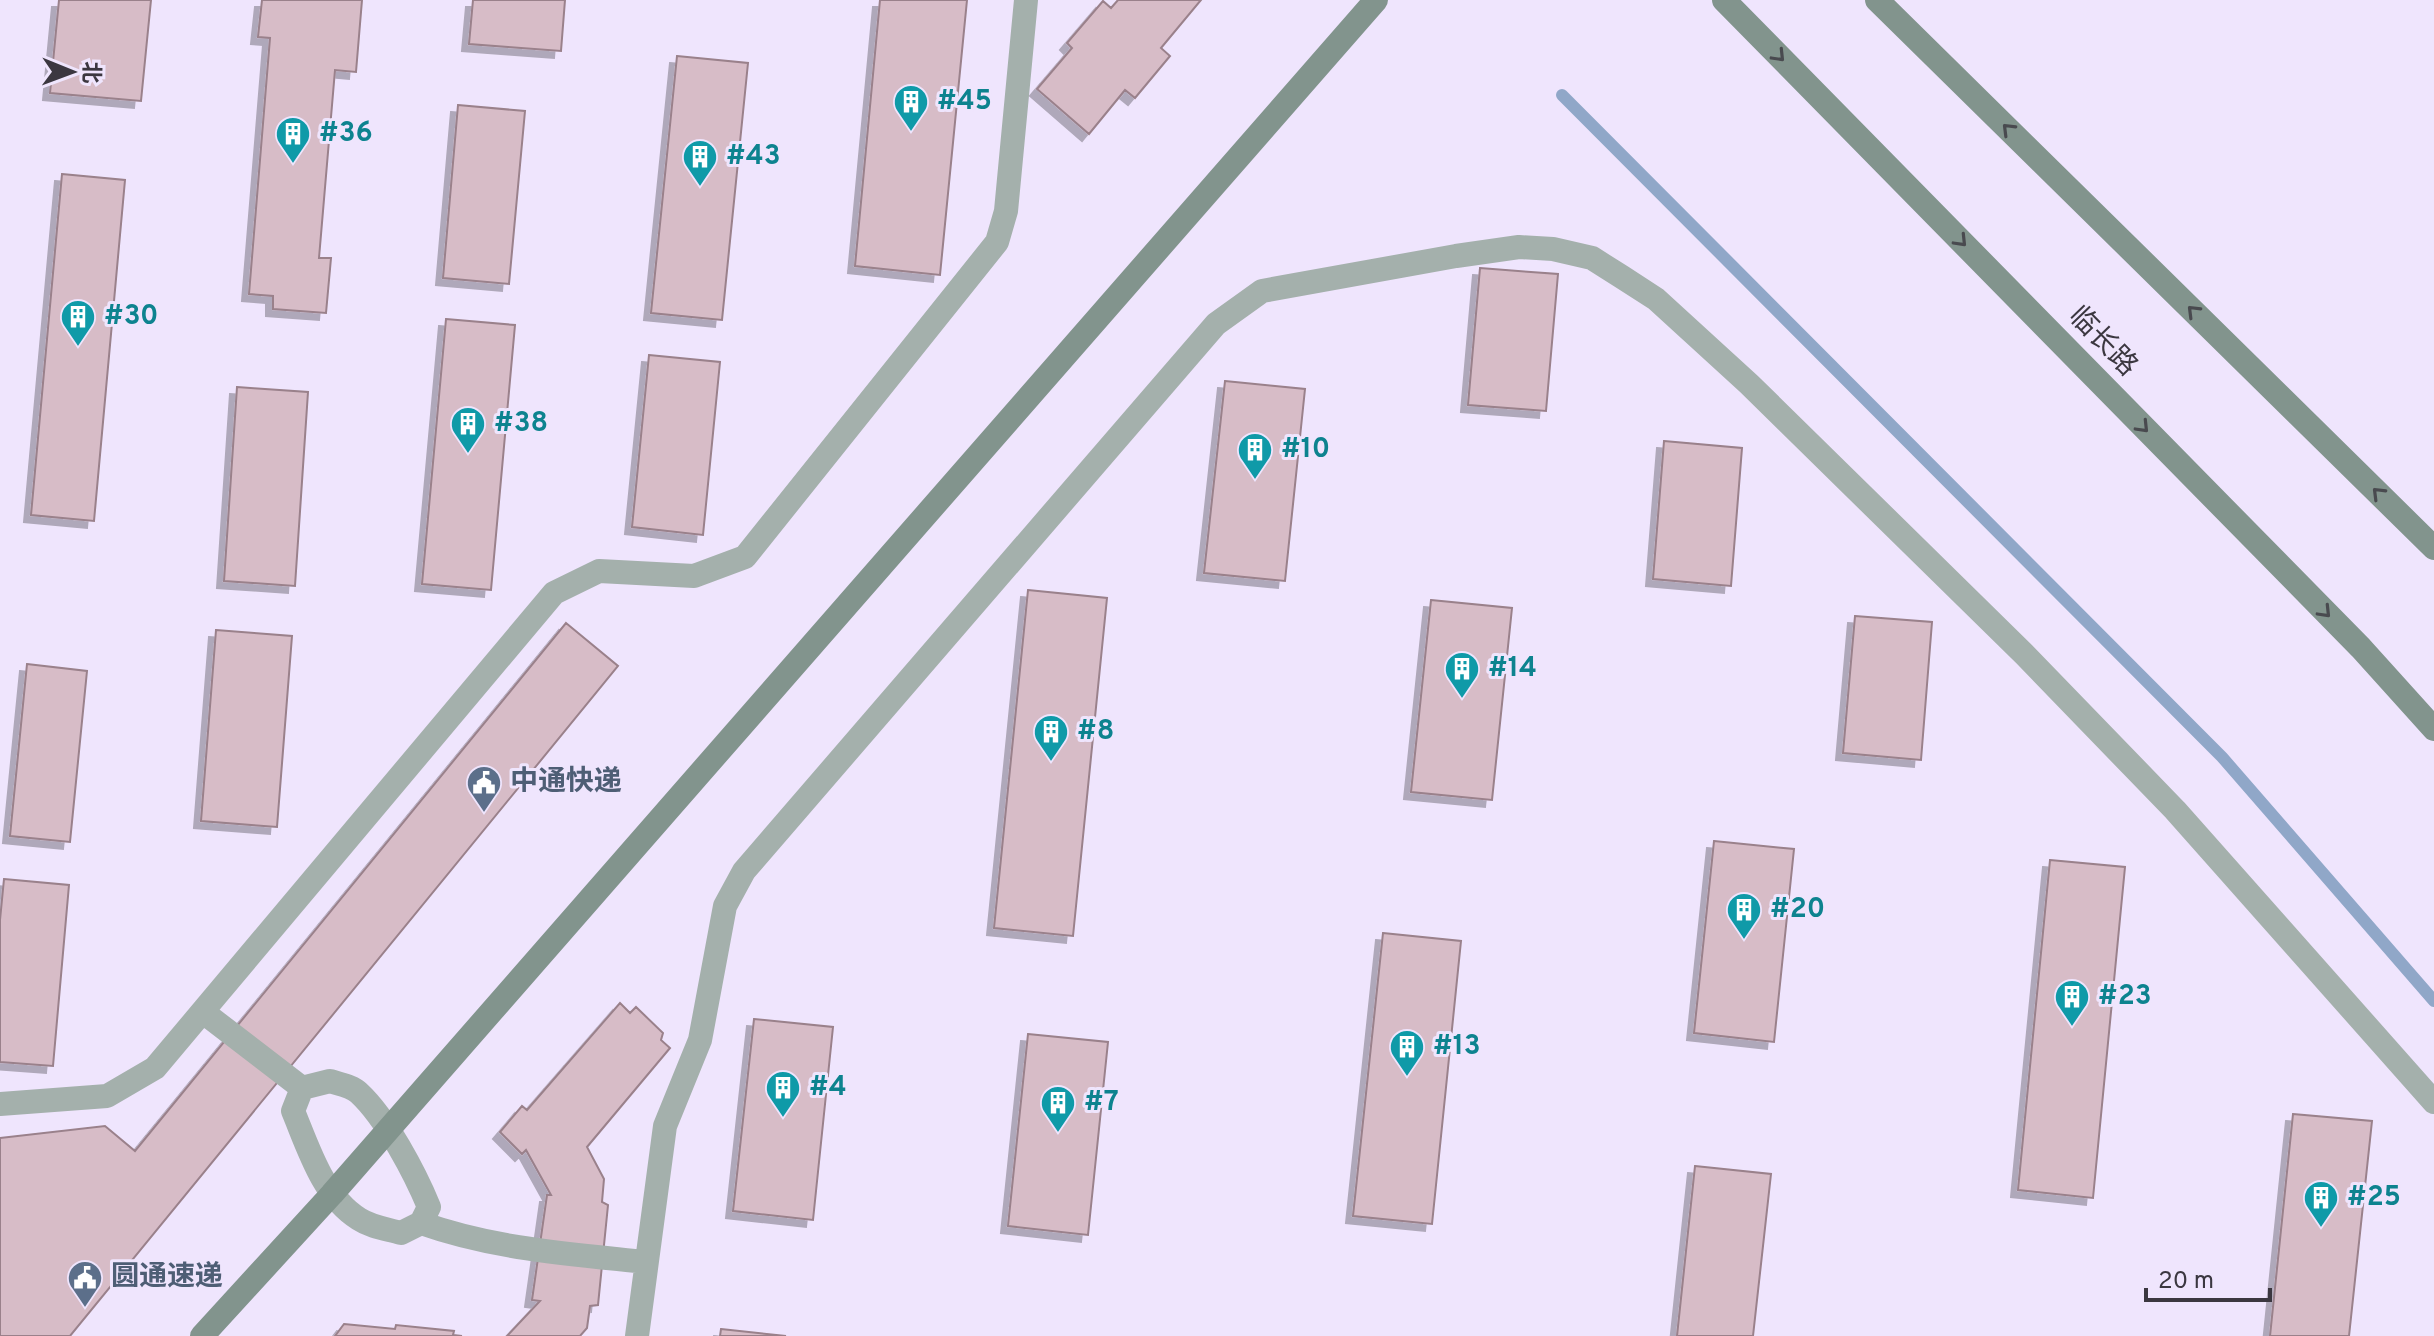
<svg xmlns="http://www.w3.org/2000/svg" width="2434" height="1336" font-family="Overpass,'Noto Sans SC',sans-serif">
<defs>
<filter id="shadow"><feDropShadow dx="-7" dy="7" stdDeviation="0" flood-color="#0004"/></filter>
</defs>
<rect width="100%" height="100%" fill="#efe5fd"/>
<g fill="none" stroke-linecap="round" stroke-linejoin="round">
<path stroke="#90a7c8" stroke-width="12" d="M1562 95 2222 757 2434 1001"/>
</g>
<path fill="#d7bcc7" stroke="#9a818b" stroke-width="2" filter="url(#shadow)" d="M59 0H151L141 101 50 93Z
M262 0H362L356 72 335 70 319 258H331L326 313 273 309V296L249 294 270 38 258 37Z
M473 0H565L561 51 469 44Z
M880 0H967L940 275 855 266Z
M1118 0H1201L1161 48 1170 56 1135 98 1125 90 1089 134 1037 89 1072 48 1067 43 1103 1 1111 8Z
M677 56 748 63 722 320 651 313Z
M458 105 525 111 509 284 443 278Z
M62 174 125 180 94 521 31 515Z
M1480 268 1558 274 1546 411 1468 405Z
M446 319 515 325 491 590 422 584Z
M649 355 720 362 703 535 632 527Z
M1225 381 1305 389 1285 581 1204 573Z
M237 387 308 392 295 586 224 581Z
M1664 441 1742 448 1731 586 1653 579Z
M1028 590 1107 598 1073 936 994 928Z
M1431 600 1512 608 1492 800 1411 792Z
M1855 616 1932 622 1921 760 1843 753Z
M566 623 618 666 70 1336H0V1138L105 1126 135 1151Z
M216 630 292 636 277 827 201 821Z
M27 664 87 671 70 842 10 836Z
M1714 841 1794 849 1774 1042 1694 1033Z
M2050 860 2125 867 2093 1198 2018 1190Z
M4 879 69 885 53 1066 0 1062V920Z
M1383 933 1461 941 1432 1224 1353 1216Z
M620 1003 630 1013 636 1007 663 1033 661 1040 670 1048 587 1147 604 1179 602 1202 608 1205 598 1305 590 1306 587 1328 580 1336H507L540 1301 532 1300 547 1195H551L526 1150 522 1154 500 1132 522 1106 527 1110Z
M754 1019 833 1027 813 1220 733 1211Z
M1028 1034 1108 1042 1088 1235 1008 1226Z
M2293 1114 2372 1121 2349 1336H2270Z
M1695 1166 1771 1174 1753 1336H1677Z
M344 1324 395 1329 396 1325 454 1331 453 1335 462 1336H335Z
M721 1329 786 1336H720Z"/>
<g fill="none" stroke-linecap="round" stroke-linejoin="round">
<path stroke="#a4b0ac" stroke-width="24" d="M203 1012 302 1088
M330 1081C339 1084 352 1086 359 1093 386 1118 415 1173 429 1207L421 1223 401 1233C387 1229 371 1227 359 1219 323 1197 308 1147 293 1111L302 1088Z
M0 1104 107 1096 155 1068 554 593 599 571 694 576 745 557 997 242 1006 211 1026 0
M421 1223C494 1249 570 1254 646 1262
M637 1336 665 1126 700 1040 725 906 744 871 1216 324 1262 291 1456 256 1519 247 1553 249 1592 258 1622 277 1656 299 1749 384 2024 654 2175 810 2434 1102"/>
<path stroke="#82948d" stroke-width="24" d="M1724 0 2361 648 2434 729
M1877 0 2434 548
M202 1336 332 1194 1376 0"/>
</g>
<defs><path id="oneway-chevron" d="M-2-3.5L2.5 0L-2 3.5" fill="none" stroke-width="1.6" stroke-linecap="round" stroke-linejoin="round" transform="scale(2)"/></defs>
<g stroke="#494a4f">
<use href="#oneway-chevron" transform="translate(1779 56) rotate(46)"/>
<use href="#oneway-chevron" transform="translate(2008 129) rotate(-135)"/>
<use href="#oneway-chevron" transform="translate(1961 241) rotate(46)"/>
<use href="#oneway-chevron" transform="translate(2193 311) rotate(-135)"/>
<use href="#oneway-chevron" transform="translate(2143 427) rotate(46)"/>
<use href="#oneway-chevron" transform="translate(2378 493) rotate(-135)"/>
<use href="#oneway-chevron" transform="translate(2325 612) rotate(46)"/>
</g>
<defs>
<symbol id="building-pin" viewBox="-11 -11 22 30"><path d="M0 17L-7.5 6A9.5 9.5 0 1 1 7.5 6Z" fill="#0f9aa8" stroke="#efe5fd"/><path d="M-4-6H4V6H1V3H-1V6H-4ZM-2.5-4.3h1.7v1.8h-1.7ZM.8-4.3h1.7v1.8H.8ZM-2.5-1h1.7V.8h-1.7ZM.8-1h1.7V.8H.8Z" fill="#fff"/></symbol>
<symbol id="civic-pin" viewBox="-11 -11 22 30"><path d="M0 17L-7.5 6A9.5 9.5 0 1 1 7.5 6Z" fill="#5c6f8a" stroke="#efe5fd"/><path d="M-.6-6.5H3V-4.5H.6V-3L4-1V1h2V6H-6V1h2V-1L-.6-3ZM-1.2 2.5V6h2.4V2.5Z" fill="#fff"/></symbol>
</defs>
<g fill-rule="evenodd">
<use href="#building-pin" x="891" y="82" width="40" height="54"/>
<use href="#building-pin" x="273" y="114" width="40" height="54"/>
<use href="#building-pin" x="680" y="137" width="40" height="54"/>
<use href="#building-pin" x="58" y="297" width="40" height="54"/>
<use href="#building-pin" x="448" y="404" width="40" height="54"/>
<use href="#building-pin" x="1235" y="430" width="40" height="54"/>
<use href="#building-pin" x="1442" y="649" width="40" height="54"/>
<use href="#building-pin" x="1031" y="712" width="40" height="54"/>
<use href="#civic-pin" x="464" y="763" width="40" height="54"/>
<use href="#building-pin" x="1724" y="890" width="40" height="54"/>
<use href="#building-pin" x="2052" y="977" width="40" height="54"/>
<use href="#building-pin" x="1387" y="1027" width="40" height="54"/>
<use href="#building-pin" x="763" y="1068" width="40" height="54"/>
<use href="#building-pin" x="1038" y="1083" width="40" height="54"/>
<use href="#building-pin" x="2301" y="1178" width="40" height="54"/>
<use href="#civic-pin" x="65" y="1258" width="40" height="54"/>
</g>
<g text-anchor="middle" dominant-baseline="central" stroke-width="6" stroke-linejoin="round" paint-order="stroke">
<g font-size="28" font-weight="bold" fill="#0d838f" stroke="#efe5fd" text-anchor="start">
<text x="937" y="102">#45</text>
<text x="319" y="134">#36</text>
<text x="726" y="157">#43</text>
<text x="104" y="317">#30</text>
<text x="494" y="424">#38</text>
<text x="1281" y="450">#10</text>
<text x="1488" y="669">#14</text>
<text x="1077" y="732">#8</text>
<text x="1770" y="910">#20</text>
<text x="2098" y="997">#23</text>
<text x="1433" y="1047">#13</text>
<text x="809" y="1088">#4</text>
<text x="1084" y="1103">#7</text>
<text x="2347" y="1198">#25</text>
</g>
<g font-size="28" fill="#3b3740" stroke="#efe5fd">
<text transform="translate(2102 342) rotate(46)">临长路</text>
</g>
<g font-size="28" font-weight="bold" fill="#4e5e75" stroke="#efe5fd" text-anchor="start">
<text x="510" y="783">中通快递</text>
<text x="111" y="1278">圆通速递</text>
</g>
</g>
<g transform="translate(72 72) rotate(91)" stroke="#efe5fd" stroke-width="6" paint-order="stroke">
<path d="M0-6L14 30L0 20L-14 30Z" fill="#3b3740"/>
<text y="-12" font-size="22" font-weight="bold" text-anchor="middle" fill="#3b3740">北</text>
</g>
<path d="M2146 1288v12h124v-12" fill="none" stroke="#3b3740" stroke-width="4"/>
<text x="2158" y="1288" font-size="24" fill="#3b3740" stroke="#efe5fd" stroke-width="6" paint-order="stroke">20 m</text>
</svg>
